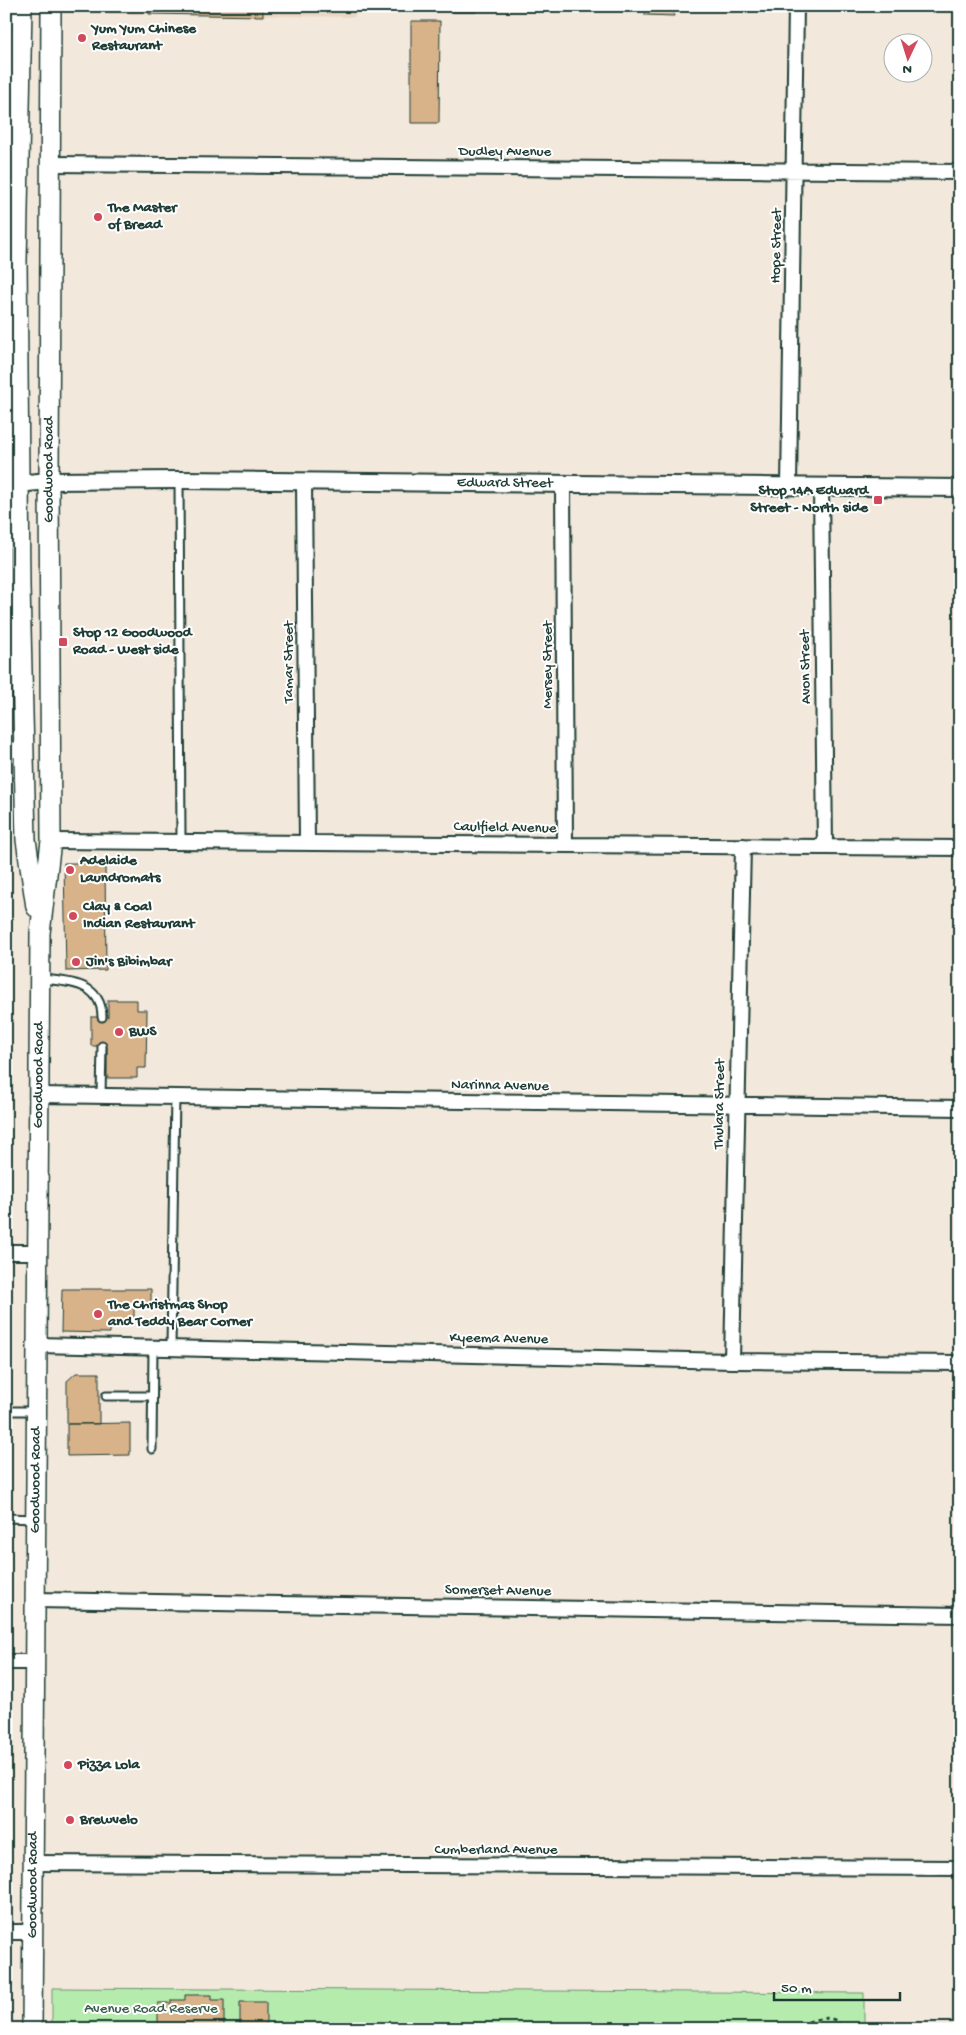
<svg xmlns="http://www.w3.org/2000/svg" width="966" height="2035" font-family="'Gochi Hand',sans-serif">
<rect width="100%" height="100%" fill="#f3e8dc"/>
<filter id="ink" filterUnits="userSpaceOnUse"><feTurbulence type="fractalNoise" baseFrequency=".02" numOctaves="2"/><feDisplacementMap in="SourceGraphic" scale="10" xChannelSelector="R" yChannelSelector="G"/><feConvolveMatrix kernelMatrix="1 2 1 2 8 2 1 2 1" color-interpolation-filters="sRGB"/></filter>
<g filter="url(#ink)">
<path fill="#ebd8c3" d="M70 6H355V17L70 13Z
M6 1275H9L8 1526H6Z"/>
<path fill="#b5ecae" stroke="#6a9471" d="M52 1988 864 1993V2029H52Z"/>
<path fill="#d8b38a" stroke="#1f3d34" d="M149 6H263V16L149 14Z
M453 6H477L476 12H453Z
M646 6H674V16L645 15Z
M411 21H440L439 123H411Z
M64 863H105L106 970 66 971Z
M108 1000H137V1010H147L146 1068H137V1078H107V1046H91V1017H108Z
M62 1289H151V1306H134V1323L110 1322V1333L61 1332Z
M76 1373H99V1424H67V1381Z
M130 1423V1455L67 1456V1424Z
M185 1995H211V2000H224V2029H158V2003H171V2000H185Z
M240 2002H266V2028H240Z"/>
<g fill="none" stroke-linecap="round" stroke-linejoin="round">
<defs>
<path id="service" d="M179 480 181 841
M40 979C66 981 102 982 102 1017
M101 1096 102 1046
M171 1347 175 1096
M106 1396H152
M6 1411H36
M152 1449 153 1347
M6 1518 36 1519"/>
<path id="minor" d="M51 164 960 172
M304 482 307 842
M563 484 565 845
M789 486 796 6
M821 486 825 847
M6 750H23
M51 841 960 848
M39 1095 960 1108
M6 1252H38
M37 1345 732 1361 960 1363
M732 1361 743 846
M35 1600 960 1615
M6 1662H35
M33 1863 960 1868
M6 1932H33"/>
<g id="tertiary">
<path id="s1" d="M6 485 49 481 179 480 960 488"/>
</g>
<g id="secondary">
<path d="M22 6 17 261 20 586 26 840 36 907"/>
<path id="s2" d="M32 2029 40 933 51 841 49 481 51 6"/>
</g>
</defs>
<use href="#service" stroke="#1f3d34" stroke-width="11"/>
<use href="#minor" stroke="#1f3d34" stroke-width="18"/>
<use href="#tertiary" stroke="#1f3d34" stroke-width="20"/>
<use href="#secondary" stroke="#1f3d34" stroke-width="22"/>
<path stroke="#1f3d34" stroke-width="3" stroke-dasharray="4 4" stroke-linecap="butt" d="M785 2029C801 2027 834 2006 842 2029"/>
<use href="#service" stroke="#fff" stroke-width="7"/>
<use href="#minor" stroke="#fff" stroke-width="14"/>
<use href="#tertiary" stroke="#fff" stroke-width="16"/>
<use href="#secondary" stroke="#fff" stroke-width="19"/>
</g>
</g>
<g fill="#d1495b" stroke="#fff" stroke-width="2">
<circle cx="82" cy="38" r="5"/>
<circle cx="98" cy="217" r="5"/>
<rect x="873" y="495" width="10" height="10" rx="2.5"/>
<rect x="58" y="637" width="10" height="10" rx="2.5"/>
<circle cx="70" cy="870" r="5"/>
<circle cx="73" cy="916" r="5"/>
<circle cx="76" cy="962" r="5"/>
<circle cx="119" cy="1032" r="5"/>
<circle cx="98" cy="1314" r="5"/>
<circle cx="68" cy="1765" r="5"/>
<circle cx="70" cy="1820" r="5"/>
</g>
<g text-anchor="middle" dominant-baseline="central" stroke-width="4" stroke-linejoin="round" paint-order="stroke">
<g font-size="15" font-weight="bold" fill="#1f3d34" stroke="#fff" text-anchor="start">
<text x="92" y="29">Yum Yum Chinese<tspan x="92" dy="17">Restaurant</tspan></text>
<text x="108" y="208">The Master<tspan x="108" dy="17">of Bread</tspan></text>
<text x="868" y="491" text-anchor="end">Stop 14A Edward<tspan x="868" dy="17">Street - North side</tspan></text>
<text x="73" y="633">Stop 12 Goodwood<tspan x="73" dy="17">Road - West side</tspan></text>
<text x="80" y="861">Adelaide<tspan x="80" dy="17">Laundromats</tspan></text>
<text x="83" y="907">Clay &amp; Coal<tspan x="83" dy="17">Indian Restaurant</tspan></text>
<text x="86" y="962">Jin's Bibimbar</text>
<text x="129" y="1032">BWS</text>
<text x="108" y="1305">The Christmas Shop<tspan x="108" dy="17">and Teddy Bear Corner</tspan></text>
<text x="78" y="1765">Pizza Lola</text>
<text x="80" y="1820">Brewvelo</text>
</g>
<g font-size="15" fill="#1f3d34" stroke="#fff">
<text x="505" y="152">Dudley Avenue</text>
<text transform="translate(777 246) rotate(-89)">Hope Street</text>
<text stroke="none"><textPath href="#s2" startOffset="1560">Goodwood Road</textPath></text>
<text stroke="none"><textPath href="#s1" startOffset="499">Edward Street</textPath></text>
<text transform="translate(289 662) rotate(-90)">Tamar Street</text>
<text transform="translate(548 665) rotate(-90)">Mersey Street</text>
<text transform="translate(806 667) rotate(-91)">Avon Street</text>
<text transform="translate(505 828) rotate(1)">Caulfield Avenue</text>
<text stroke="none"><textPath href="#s2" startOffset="954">Goodwood Road</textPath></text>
<text transform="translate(500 1086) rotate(1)">Narinna Avenue</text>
<text transform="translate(720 1104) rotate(-89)">Thulara Street</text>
<text transform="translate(499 1339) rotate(1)">Kyeema Avenue</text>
<text stroke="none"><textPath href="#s2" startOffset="549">Goodwood Road</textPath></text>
<text transform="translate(498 1591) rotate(1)">Somerset Avenue</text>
<text x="496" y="1850">Cumberland Avenue</text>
<text stroke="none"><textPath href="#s2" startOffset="144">Goodwood Road</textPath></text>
</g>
<g font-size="15" fill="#3d604c" stroke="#fff">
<text x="151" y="2009">Avenue Road Reserve</text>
</g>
</g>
<rect width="966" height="2035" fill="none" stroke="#fff" stroke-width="25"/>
<rect x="12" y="12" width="941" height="2010" fill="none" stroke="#1f3d34" stroke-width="2" filter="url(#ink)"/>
<g transform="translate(908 58) rotate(184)"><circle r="24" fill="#ffffff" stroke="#a5b1ae"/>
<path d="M0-4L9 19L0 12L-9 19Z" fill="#d1495b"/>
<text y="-8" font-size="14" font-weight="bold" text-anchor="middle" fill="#1f3d34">N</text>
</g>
<path d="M774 1992v8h126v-8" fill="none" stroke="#1f3d34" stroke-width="2.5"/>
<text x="781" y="1992" font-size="15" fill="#1f3d34" stroke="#ffffff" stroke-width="4" paint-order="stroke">50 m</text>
</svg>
